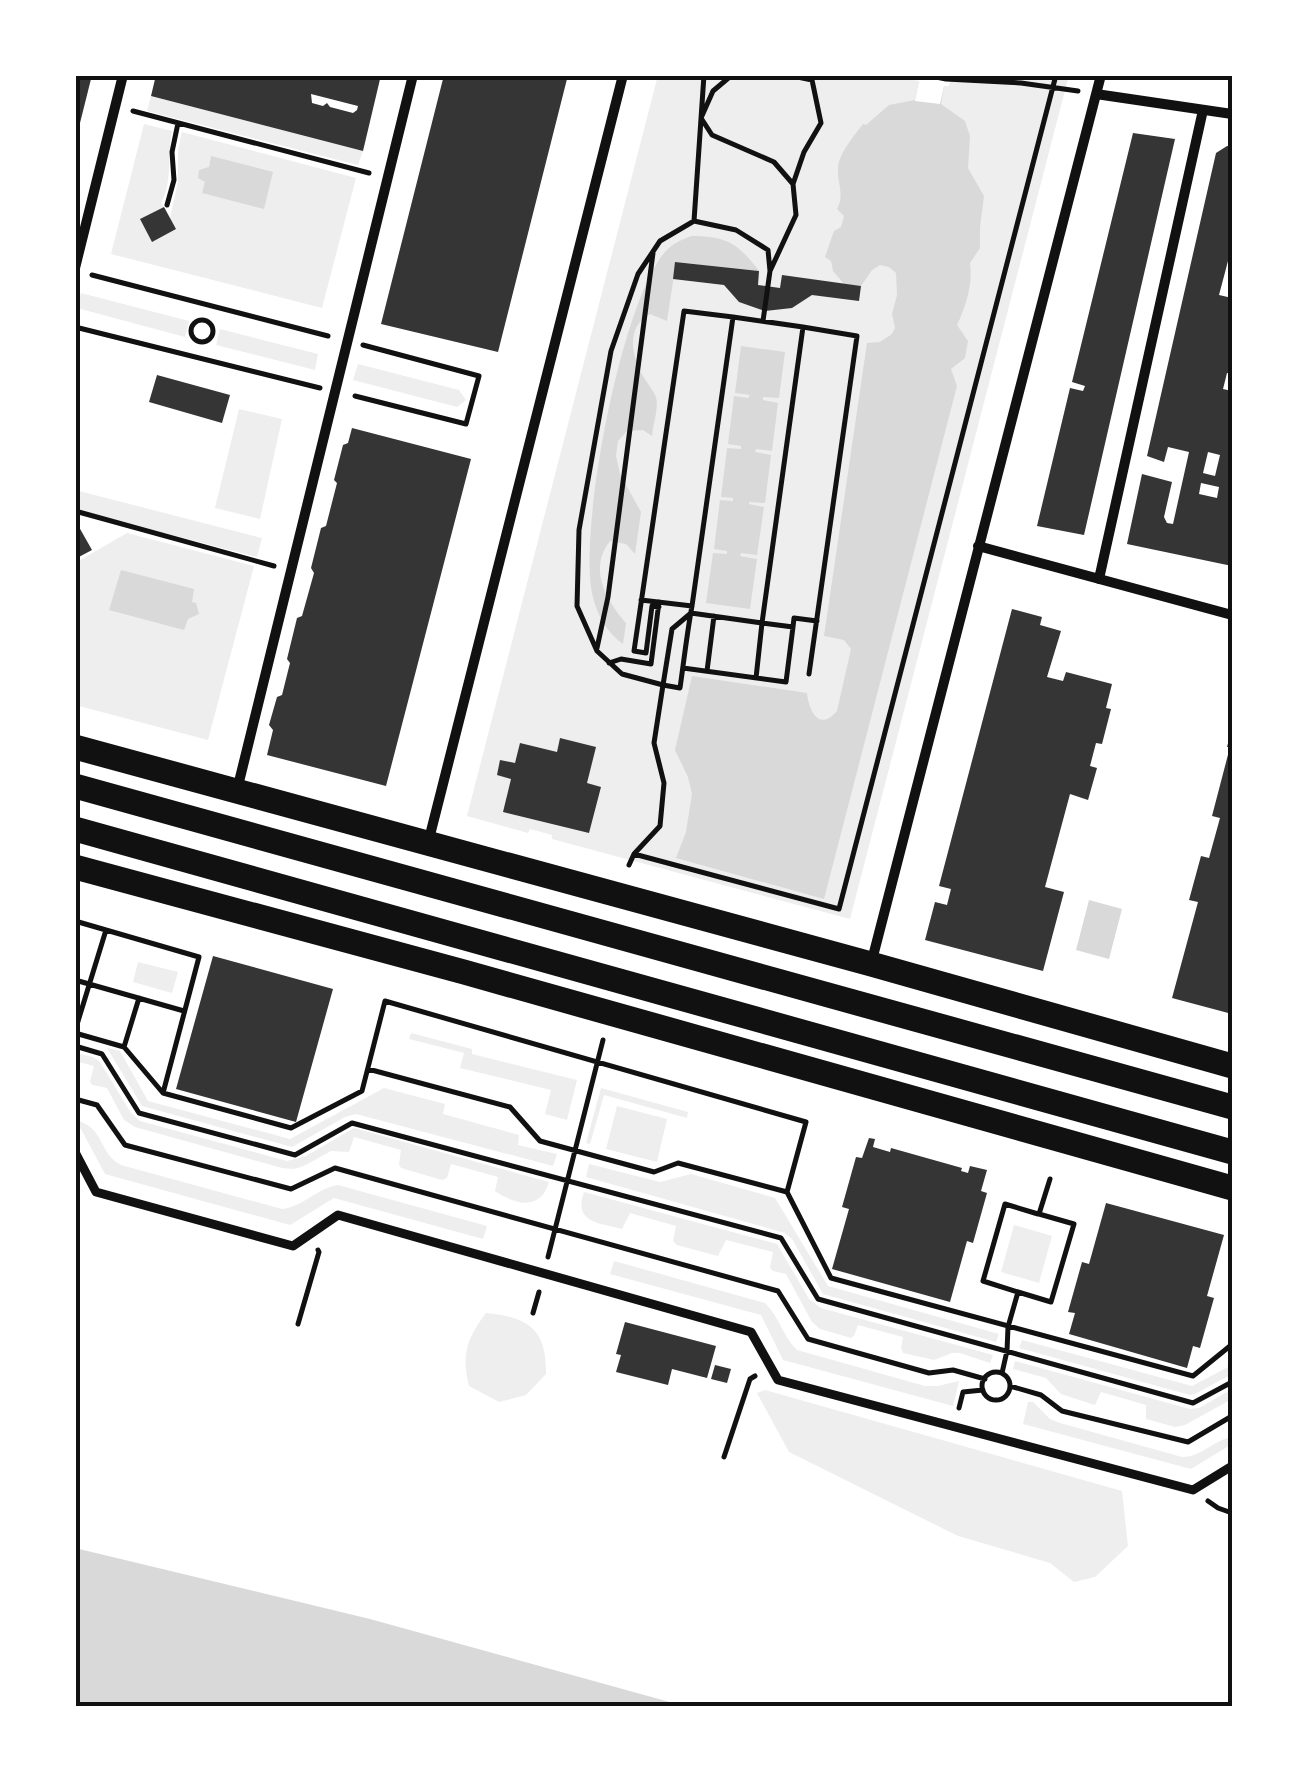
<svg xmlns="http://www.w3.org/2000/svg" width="1307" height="1781" font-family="Signika,sans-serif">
<rect width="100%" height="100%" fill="#fff"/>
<path fill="#eee" d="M658 75H1069L850 919 552 839V835L530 829 528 833 467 816Z
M151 96 363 151 358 165 147 111Z
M144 124 172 131C167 155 173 182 161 203L164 207 140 219 170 218 178 182V150L182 132 356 178 322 308 111 254Z
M81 293 189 321 185 337 77 308Z
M220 329 318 354 315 370 216 345Z
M358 364 459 390 466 400 457 407 353 380Z
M239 409 282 419 260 519 215 508Z
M75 490 262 538 257 557 75 510Z
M127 533 254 566 208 740 75 705V563Z
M138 962 178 972 172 993 133 982Z
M411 1033 472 1049V1054L577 1080 567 1120 545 1114 551 1090 460 1068 464 1053 409 1039Z
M107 1048 120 1051 148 1101 290 1139 384 1088 445 1104 443 1114 519 1135 518 1145 557 1154 553 1166 356 1114 345 1117 292 1147 142 1106Z
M75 1053 93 1057 100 1062 131 1113 140 1121 287 1161 306 1156 354 1128 549 1182C541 1211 515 1205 495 1191L498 1177 451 1164 447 1178 442 1180 401 1168 399 1164 401 1150 354 1137 349 1152 331 1151 304 1166 294 1169 282 1168 135 1127 124 1120 107 1088 92 1085 90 1081 94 1066 75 1061Z
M601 1088 688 1112 687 1118 604 1095 590 1144 586 1143Z
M617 1106 667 1119 657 1162 606 1149Z
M75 1120C105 1127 98 1153 121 1165L282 1209C303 1207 317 1188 338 1185L487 1226 483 1239 334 1198 290 1225 105 1174 81 1129 75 1127Z
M589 1164 660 1182 691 1174 775 1198 828 1286 999 1334 996 1342 823 1294 792 1239 785 1233 586 1177Z
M584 1192 777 1244 809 1299 821 1308 993 1355 990 1363 960 1353H952L934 1360 903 1353 901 1348 903 1337 858 1325 854 1336 851 1338 820 1329 812 1322 786 1274 773 1271 770 1268 773 1252 726 1240 718 1256 677 1245 673 1241 676 1226 630 1213 622 1229C599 1223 573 1223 584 1192Z
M1014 1225 1052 1236 1039 1283 1001 1272Z
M614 1261 765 1303C779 1316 783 1337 797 1350L925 1386H938L959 1381 953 1406 783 1360 761 1315 610 1274Z
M486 1313C528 1317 547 1329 546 1374L526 1395 499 1402 469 1386C461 1355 467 1338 486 1313Z
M1022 1340 1192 1386 1232 1365V1374L1195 1394 1190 1395 1019 1348Z
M1015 1361 1190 1409 1199 1408 1232 1389V1399L1185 1425 1175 1427 1146 1419V1405L1101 1392 1095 1405 1061 1394 1046 1378 1013 1369Z
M765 1390 1122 1491 1128 1546 1095 1577 1074 1582 1050 1563 958 1536 789 1452 757 1393Z
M1028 1402H1033L1050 1419 1060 1423 1182 1457C1202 1457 1213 1440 1232 1437V1444L1191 1469 1023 1424Z"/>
<path fill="#d9d9d9" d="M920 75H946L941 104 965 121 970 136 968 168 984 196 980 227V248L970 263C973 284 966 306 957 325L968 341 965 358 951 369 957 386 824 899 676 858 686 832 692 794 688 777 675 750 692 676 807 693C809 711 819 732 837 711L851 649 844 640 824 636 867 343 880 342 892 334 895 328 892 314 897 295 896 273 889 267 880 265 872 270 861 286 844 284 833 271 831 261 825 257 834 231 841 227 844 216 837 209C845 194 837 184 838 168 839 153 854 136 863 124L866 125 889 105 915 100Z
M211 156 273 172 264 209 202 193 205 182 198 178 199 170 209 167Z
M691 236C726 236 738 243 759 271L676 262 667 321 650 314C626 327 631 355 643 376 647 383 653 390 656 397 659 407 653 425 652 436L643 430 627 431 618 441 616 456 620 474 641 512 635 554 626 544 610 541C588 569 606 600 626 623L623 644C606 632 596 613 592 593 579 527 621 303 665 252 673 243 681 240 691 236Z
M741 346 785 352 779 398 763 397V400L778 403 772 451 756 449 755 452 771 455 765 503 749 502V504L764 507 757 555 741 553 740 556 757 559 750 609 706 603 713 553 727 554V551L714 549 720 500 733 501V498L721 497 727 448 741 449V446L728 444 734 396 748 398 750 395 735 393Z
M121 570 194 589 192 602 196 603 199 614 188 619 184 630 109 610Z
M1089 900 1122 909 1109 959 1076 950Z
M75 1548 370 1619 684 1706H75Z"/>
<path fill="#fff" d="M915 75H951L949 86H944L940 104 915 101 919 81 914 80Z"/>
<path fill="#353535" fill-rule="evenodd" d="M75 75H92L76 139H75Z
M156 75H205L216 78 222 75H381L363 151 151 96ZM311 94 358 106 357 110 353 113 330 107 327 103 323 106 312 103Z
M444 75H568L498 352 381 324Z
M1133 133 1175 139 1084 535 1037 526 1070 388 1083 391 1085 386 1072 382Z
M1227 146 1232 147V262L1228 261 1219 295 1232 298V374L1227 373 1223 389 1232 391V566L1127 544 1142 474 1172 482 1164 517 1167 523 1173 524 1189 452 1168 447 1164 462 1147 456 1216 153ZM1208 452 1220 455 1215 476 1203 473ZM1201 483 1219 487 1217 498 1199 494Z
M164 207 176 229 152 242 140 219Z
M675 262 759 271 758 285 780 288 782 275 861 286 859 301 812 295 792 308 765 311 739 302 724 285 673 279Z
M157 375 230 395 222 423 149 402Z
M352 428 471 459 386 786 267 755 273 730 269 725 277 697 282 695 290 663 287 659 297 618 302 616 314 573 311 568 321 528 326 526 337 483 334 480 343 445 348 443Z
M79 527 92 550 75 559V529Z
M1012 609 1042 617 1040 625 1061 631 1047 677 1063 681 1066 672 1112 684 1106 708 1111 709 1102 744 1096 743 1090 766 1097 768 1088 800 1070 794 1045 887 1064 892 1043 971 925 940 935 902 947 905 951 889 939 886Z
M1231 732H1232V1014L1172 998 1198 902 1189 900 1201 856 1209 858 1220 818 1212 816 1230 747H1227Z
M560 738 596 747 587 783 601 787 589 833 503 812 511 779 497 775 500 760 515 763 520 743 557 752Z
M213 956 333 989 296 1122 176 1089Z
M869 1138 875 1139 873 1147 890 1152 891 1148 962 1168 961 1171 968 1173 970 1166 987 1170 981 1191 987 1193 973 1243 967 1241 950 1302 832 1269 849 1209 842 1207 856 1157 862 1158Z
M1106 1203 1224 1235 1207 1296 1214 1298 1200 1348 1193 1346 1187 1368 1069 1334 1075 1313 1068 1312 1082 1262 1089 1264Z
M625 1322 716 1346 707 1378 672 1369 668 1385 616 1372 621 1355 616 1354Z
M715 1365 731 1369 727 1383 711 1379Z"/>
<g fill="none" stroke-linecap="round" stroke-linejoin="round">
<path stroke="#111" stroke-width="5" d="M704 75 694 221 660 241 638 274 611 351 579 530 577 606 597 651 622 674 663 685 654 743 664 783 660 826 634 854 839 909 1056 75
M788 75 812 80 821 123 804 152 793 184
M926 75 946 79 1021 83 1078 91
M133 111 369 173
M167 205 174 180 172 152 178 123
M694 221 736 230 768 250 770 271 796 215 793 184 774 162 712 135 701 118 713 91 732 75
M92 275 328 336
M191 331a11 11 0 1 1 22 0a11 11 0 1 1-22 0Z
M763 321 770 271
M75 327 320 388
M803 327 857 336 809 674
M355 396 466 424 479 376 363 345
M75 511 274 566
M641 600 692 606
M659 607 652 606 646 653 634 651 684 311 733 317
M691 613 762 623 803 327 733 317 692 606C687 633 684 660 680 688L663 685 672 629 691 613
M793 627 794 618 817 621
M597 648 608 597 653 253
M609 663 621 659 651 664 659 602
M683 668 786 682 793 627 762 623 756 678
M707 671 714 616
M629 865 634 854
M75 921 199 957 163 1093
M75 980 184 1011
M75 1031 106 930
M75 1033 124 1047 163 1093 291 1128 362 1091 385 1001 806 1122 787 1192 831 1278 1193 1376 1230 1346
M75 1046 102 1054 139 1113 295 1155 352 1123 781 1238 818 1299 1193 1403 1232 1382
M124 1047 139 998
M368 1069 510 1107 540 1141 654 1172 678 1163 787 1192
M75 1099 97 1105 125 1145 291 1189 335 1168 778 1291 808 1339 929 1373 953 1370 985 1379
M548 1257 603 1040
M1018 1292 983 1281 1005 1204 1038 1214
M533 1313 539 1292
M298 1324 319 1252 318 1250
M982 1386a14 14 0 1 1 28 0a14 14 0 1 1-28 0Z
M1002 1373 1007 1351 1008 1327 1018 1292 1051 1302 1074 1224 1039 1214 1050 1179
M1010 1386 1041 1395 1062 1411 1188 1442 1232 1416
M959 1408 963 1392 983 1390
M724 1457 750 1379 755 1376
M1208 1501 1218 1508 1232 1513"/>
<path stroke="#111" stroke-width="9" d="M75 1152 96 1192 293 1246 338 1215 751 1332 778 1380 1193 1490 1232 1466"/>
<path stroke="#111" stroke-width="10" d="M1096 94 1232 114
M75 268 123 75
M978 546 1232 615
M1099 579 1203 110
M237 790 413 75
M428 843 623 75
M871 964 1101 75"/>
<path stroke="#111" stroke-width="25" d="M75 747 871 964 1232 1066
M75 786 1232 1107
M75 829 1232 1152
M75 867 464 972 1232 1188"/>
</g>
<rect width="1307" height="1781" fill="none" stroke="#ffffff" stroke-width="155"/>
<rect x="78" y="78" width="1152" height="1626" fill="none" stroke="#111" stroke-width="4"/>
</svg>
